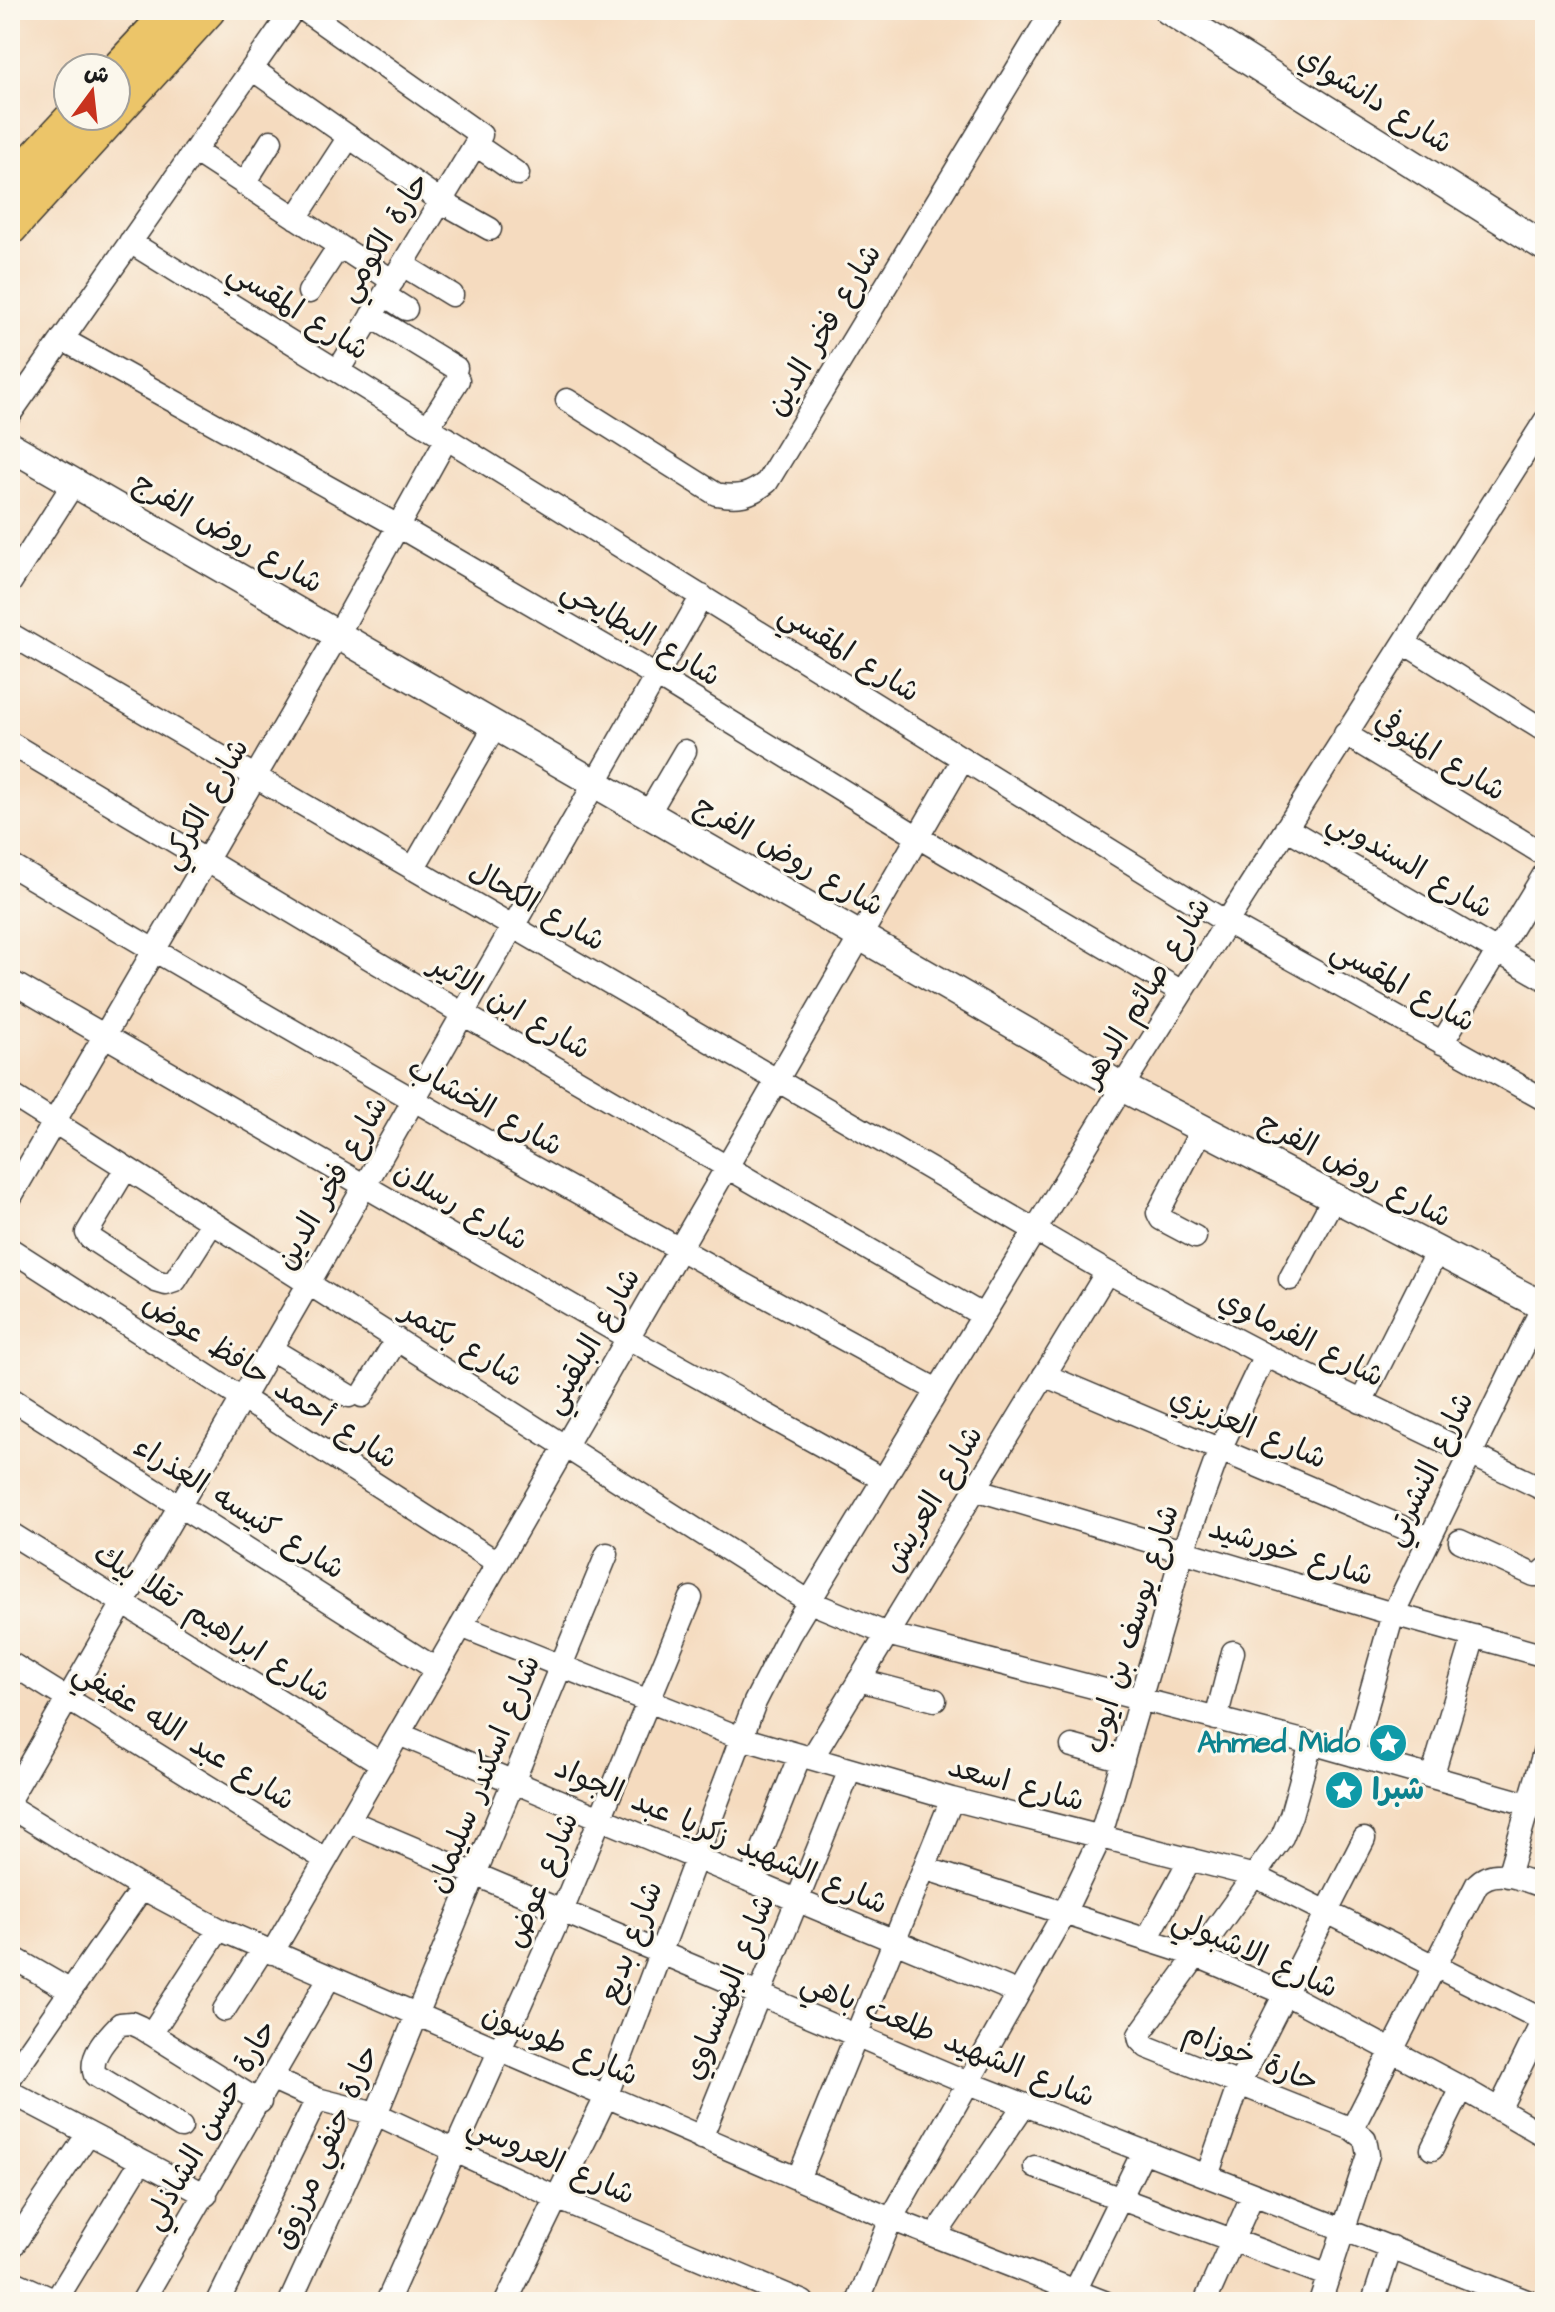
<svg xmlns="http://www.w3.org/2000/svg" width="1555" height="2312" font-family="'Architects Daughter','Playpen Sans Arabic',sans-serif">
<rect width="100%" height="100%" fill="#fbf7ec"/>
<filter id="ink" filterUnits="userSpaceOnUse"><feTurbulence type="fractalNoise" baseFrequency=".0125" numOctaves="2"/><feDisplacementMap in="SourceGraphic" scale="16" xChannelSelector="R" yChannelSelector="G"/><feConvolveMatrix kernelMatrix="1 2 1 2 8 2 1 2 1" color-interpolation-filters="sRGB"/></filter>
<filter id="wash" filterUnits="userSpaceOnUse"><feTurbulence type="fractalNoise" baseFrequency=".006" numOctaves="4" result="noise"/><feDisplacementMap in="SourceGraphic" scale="32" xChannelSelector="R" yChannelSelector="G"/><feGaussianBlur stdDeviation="1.8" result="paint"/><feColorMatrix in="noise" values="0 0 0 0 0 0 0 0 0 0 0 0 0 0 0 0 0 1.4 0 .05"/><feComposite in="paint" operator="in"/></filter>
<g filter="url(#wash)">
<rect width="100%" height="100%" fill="#f5dbbf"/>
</g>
<g filter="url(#ink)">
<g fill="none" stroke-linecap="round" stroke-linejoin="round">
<defs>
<path id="minor" d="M304 10 481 135 338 371
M252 69 442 202 490 229
M476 145 518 174
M194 151 393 281
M244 184 271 141
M296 218 349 137
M130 242 1226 922 1545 1100
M403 265 452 295
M309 292 339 246
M384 295 406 309
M371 316 456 368
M62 339 398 526 656 676 918 837 1182 992
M567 400 716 494C738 498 750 496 767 482L1053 10
M10 414 293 10
M428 427 458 380
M10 583 74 483
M10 634 1107 1272 1265 1355 1545 1490
M1404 643 1545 731
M1345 734 1545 855
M10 743 463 1014 982 1315
M648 814 685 751
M1286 828 1545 979
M10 865C315 1047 625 1221 937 1390
M413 869 495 726
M10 981 628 1338 884 1480
M1442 1043 1545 873
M10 1094 810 1602 887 1634 1311 1743 1545 1809
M126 1168 87 1233 90 1238 156 1281 166 1284 175 1281 212 1223
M10 1198 337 636 447 438
M1195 1237 1161 1219 1158 1213 1202 1129
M10 1249 498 1563
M1290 1279 1334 1197
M271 1349 349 1396
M1044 1375 1428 1538
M362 1396 397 1339
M10 1398 436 1669
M1361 1402 1437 1251
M975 1489 1393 1614 1545 1656
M10 1533 382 1764
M1460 1541 1534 1575H1540L1545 1570
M461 1626 741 1738 952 1799 1255 1876 1545 2021
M10 1663 326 1860
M859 1680 935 1700
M1216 1719 1233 1652
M399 1734 1019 1993
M1311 1743 1291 1815 1282 1837 1139 2035 1140 2040 1147 2047 1352 2129 1365 2139 1368 2155 1320 2302
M1072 1746 1123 1760
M1353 1755 1393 1614 1543 1306
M812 1758 1107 1272
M1432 1777 1474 1636
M10 1798 309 1283 702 596
M10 1807 142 1888 219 1929 891 2219 1104 2302
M349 1821 969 2083 1529 2302
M924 1868 1197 1956 1284 1993 1462 2088 1545 2136
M1508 1876 1545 1749
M750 1881 800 1755
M1147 1939 1190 1859
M272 1953 963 759
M10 1956 69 1990
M224 2010 263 1949
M151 2034 219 1929
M10 2078 142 1888
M273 2079 317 2099 376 2114 557 2198 803 2302
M10 2092 206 2195
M1499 2110 1545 2016
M181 2127 95 2075C88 2057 107 2037 120 2024L131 2023 140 2027 260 2102
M1352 2129 1477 1884C1496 1865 1523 1880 1545 1887
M701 2138 850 1770
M1432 2149 1462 2088
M1035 2167 1329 2276
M1207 2176 1239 2084 1364 1839
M798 2179 952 1799
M935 2236 1024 2105
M10 2250 88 2134
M10 2280 56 2301
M1075 2291 1143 2152
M55 2302 141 2161
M142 2302 329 1978
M218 2302 317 2099
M290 2302 376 2114 607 1554
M387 2302 562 1911 691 1598
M506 2302 606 2097 755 1702 789 1635 1122 1087 1545 421
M858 2302 891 2219 1064 1913 1100 1838 1183 1551 1220 1449 1265 1355
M1205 2302 1253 2194
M1373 2302 1391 2247"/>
<path id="tertiary" d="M1168 10 1545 247
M10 446 1122 1087 1545 1307"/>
<path id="primary" d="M116 71 173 10
M116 111 208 10
M10 185 74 116
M10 228 112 116"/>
</defs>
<use href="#minor" stroke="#3d3934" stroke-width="25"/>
<use href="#tertiary" stroke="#3d3934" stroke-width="31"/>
<use href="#primary" stroke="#3d3934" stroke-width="37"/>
<use href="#minor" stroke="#fff" stroke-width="22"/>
<use href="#tertiary" stroke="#fff" stroke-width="28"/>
<use href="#primary" stroke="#ecc569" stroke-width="34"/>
</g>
</g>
<defs>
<symbol id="sight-disc" viewBox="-11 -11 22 22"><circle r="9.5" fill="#0f9aa8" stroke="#fbf7ec"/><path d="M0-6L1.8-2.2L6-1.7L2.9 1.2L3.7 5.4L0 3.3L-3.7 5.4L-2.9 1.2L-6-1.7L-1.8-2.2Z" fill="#fff"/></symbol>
</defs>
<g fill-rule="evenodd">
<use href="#sight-disc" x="1366" y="1721" width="44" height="44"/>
<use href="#sight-disc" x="1322" y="1768" width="44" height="44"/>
</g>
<g text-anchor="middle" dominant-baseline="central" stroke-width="6" stroke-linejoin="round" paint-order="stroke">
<g font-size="30" fill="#1c1c1c" stroke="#fbf7ec">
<text transform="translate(1375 100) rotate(32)">شارع دانشواي</text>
<text transform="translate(384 237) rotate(-58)">حارة الكومي</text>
<text transform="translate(298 311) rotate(32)">شارع المقسي</text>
<text transform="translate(824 330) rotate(-59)">شارع فخر الدين</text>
<text transform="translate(228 533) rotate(30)">شارع روض الفرج</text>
<text transform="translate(641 633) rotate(31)">شارع البطايحي</text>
<text transform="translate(849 653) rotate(32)">شارع المقسي</text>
<text transform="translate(1440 756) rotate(31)">شارع المنوفي</text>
<text transform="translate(205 804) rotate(-60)">شارع الكركي</text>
<text transform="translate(789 856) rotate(30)">شارع روض الفرج</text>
<text transform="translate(1410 865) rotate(30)">شارع السندوبي</text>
<text transform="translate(537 906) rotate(30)">شارع الكحال</text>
<text transform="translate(1403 986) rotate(29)">شارع المقسي</text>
<text transform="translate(1146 992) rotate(-58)">شارع صائم الدهر</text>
<text transform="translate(510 1007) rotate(30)">شارع ابن الاثير</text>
<text transform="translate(485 1107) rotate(29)">شارع الخشاب</text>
<text transform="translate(1355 1170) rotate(28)">شارع روض الفرج</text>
<text transform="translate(332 1183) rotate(-60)">شارع فخر الدين</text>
<text transform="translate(461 1206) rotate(30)">شارع رسلان</text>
<text transform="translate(1301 1338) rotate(27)">شارع الفرماوي</text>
<text transform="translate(592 1341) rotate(-60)">شارع البلقيني</text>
<text transform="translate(462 1344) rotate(32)">شارع بكتمر</text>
<text transform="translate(270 1381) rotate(33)">شارع أحمد حافظ عوض</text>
<text transform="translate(1248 1428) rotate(23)">شارع العزيزي</text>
<text transform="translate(1429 1469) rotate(-64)">شارع النشرتي</text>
<text transform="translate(933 1499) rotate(-59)">شارع العريش</text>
<text transform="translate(239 1508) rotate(32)">شارع كنيسه العذراء</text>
<text transform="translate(1291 1552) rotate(17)">شارع خورشيد</text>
<text transform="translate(212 1623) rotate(32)">شارع ابراهيم تقلا بيك</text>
<text transform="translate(1132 1629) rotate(-73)">شارع يوسف بن ايوب</text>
<text transform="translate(184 1736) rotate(32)">شارع عبد الله عفيفي</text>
<text transform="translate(484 1774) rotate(-68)">شارع اسكندر سليمان</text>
<text transform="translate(1016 1784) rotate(15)">شارع اسعد</text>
<text transform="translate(721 1836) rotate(23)">شارع الشهيد زكريا عبد الجواد</text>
<text transform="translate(542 1880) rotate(-67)">شارع عوض</text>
<text transform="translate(631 1942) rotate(-69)">شارع بديع</text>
<text transform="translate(1255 1954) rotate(24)">شارع الاشبولي</text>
<text transform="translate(729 1987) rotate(-68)">شارع البهنساوي</text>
<text transform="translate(948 2040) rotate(22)">شارع الشهيد طلعت باهي</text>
<text transform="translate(560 2045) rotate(23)">شارع طوسون</text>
<text transform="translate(1251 2057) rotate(22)">حارة خوزام</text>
<text transform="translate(210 2125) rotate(-60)">حارة حسن الشاذلي</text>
<text transform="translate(326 2147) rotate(-66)">حارة حنفي مرزوق</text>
<text transform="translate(551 2160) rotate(24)">شارع العروسي</text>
</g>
<g font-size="30" font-weight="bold" fill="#0d838f" stroke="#fbf7ec" text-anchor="end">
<text x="1360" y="1743">Ahmed Mido</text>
<text x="1372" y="1790" text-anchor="start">شبرا</text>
</g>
</g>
<rect width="1555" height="2312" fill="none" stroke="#fbf7ec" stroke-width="40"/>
<g transform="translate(92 92) rotate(15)"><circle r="38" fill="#fbf7ec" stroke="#a29f99" stroke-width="2"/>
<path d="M0-6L14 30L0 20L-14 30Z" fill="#c8321e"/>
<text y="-12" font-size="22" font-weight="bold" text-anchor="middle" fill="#1c1c1c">ش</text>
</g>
</svg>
